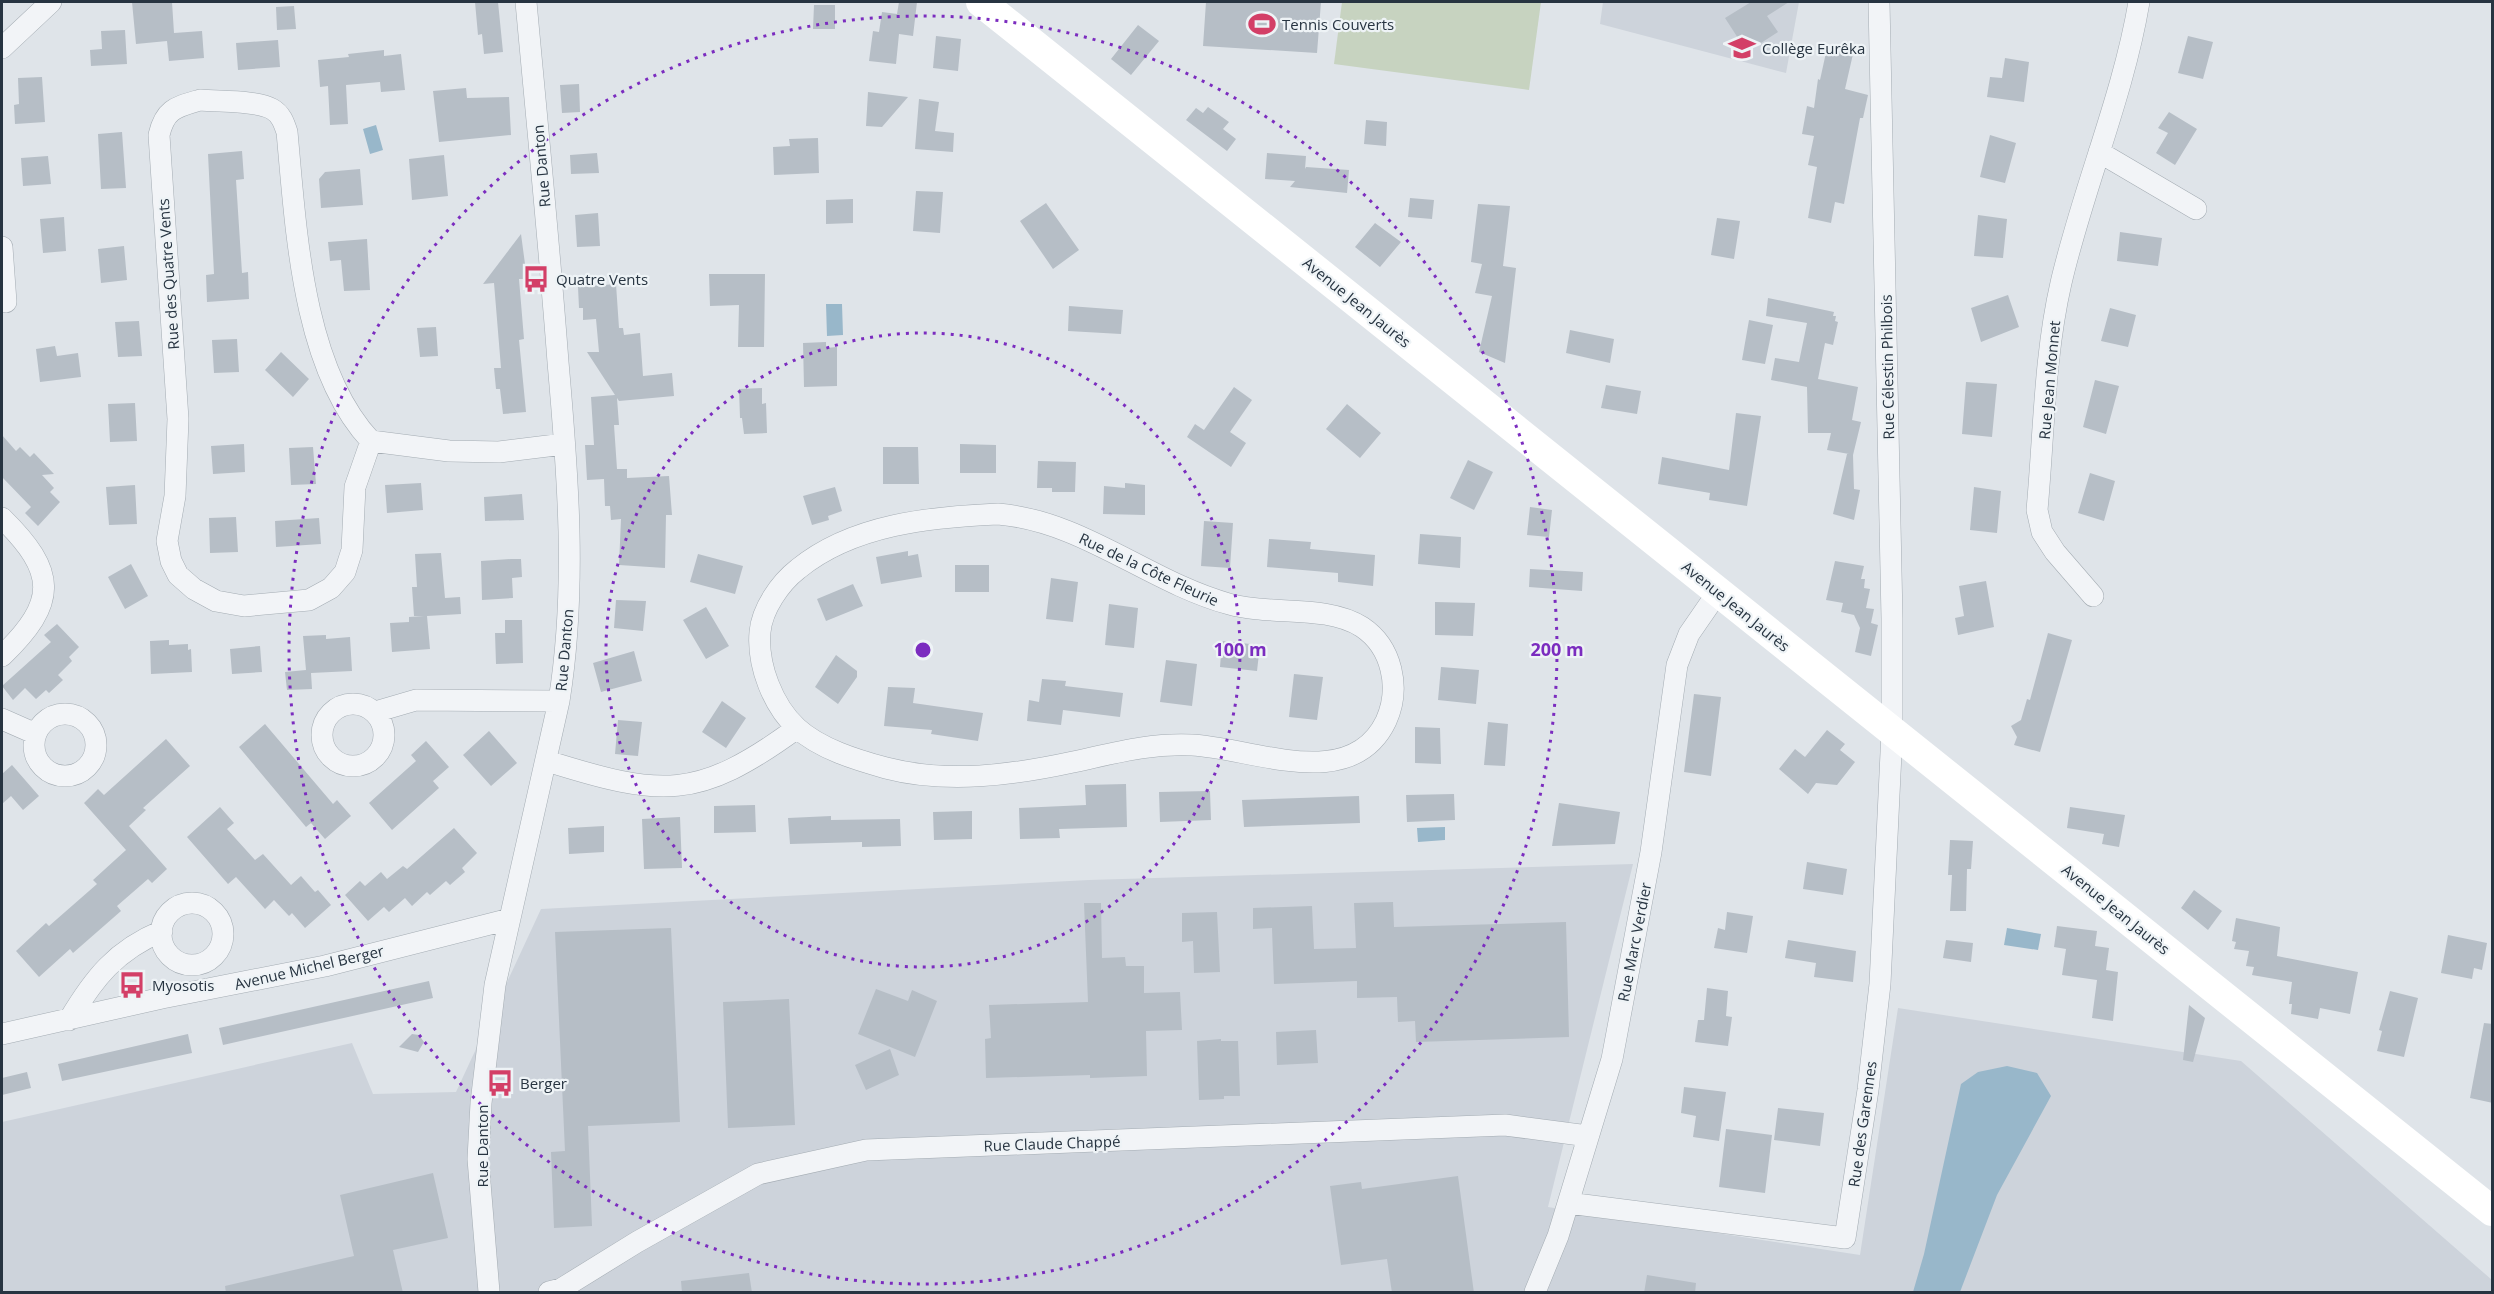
<svg xmlns="http://www.w3.org/2000/svg" width="2494" height="1294" font-family="'Open Sans',sans-serif">
<rect width="100%" height="100%" fill="#dfe4e9"/>
<path fill="#cdd3db" d="M1603 2H1799L1786 73 1600 24Z
M1633 864 1548 1207 1860 1255 1898 1008 2241 1061 2492 1280V1292H2V1122L352 1043 373 1094 456 1092 541 909 1089 880Z"/>
<path fill="#c7d3c0" d="M1342 2H1541L1529 90 1334 64Z"/>
<path fill="#98b7ca" d="M376 125 383 150 370 154 363 129Z
M826 304H842L843 335 827 336Z
M1445 827V840L1418 842 1417 828Z
M2007 928 2041 934 2038 950 2004 945Z
M2007 1066 2037 1073 2051 1096 1997 1195 1960 1292H1913L1924 1254 1961 1084 1978 1072Z"/>
<path fill="#b6bec6" d="M132 2H172L174 33 202 31 204 58 169 61 167 41 136 44Z
M475 2H498L503 52 484 54 482 34 478 35Z
M899 2H917L913 36 899 34 896 64 869 61 873 31 879 32 882 12 897 14Z
M1206 2H1321L1317 53 1203 46Z
M1751 2H1789L1767 16 1778 32 1747 52 1725 18Z
M814 5H835V29H813Z
M294 6 296 29 277 30 276 7Z
M1138 25 1159 41 1131 75 1111 59Z
M125 30 127 64 91 66 90 50 102 49 101 31Z
M936 36 961 39 958 71 933 68Z
M2188 36 2213 42 2203 79 2178 73Z
M278 40 280 67 238 70 236 43Z
M1827 48 1853 54 1845 89 1868 95 1863 118H1860L1844 204 1835 202 1831 223 1808 218 1817 167 1808 165 1814 136 1802 134 1807 106 1814 108 1818 79 1820 80Z
M384 50V56L401 54 405 90 381 92 380 82 346 85 348 124 330 125 328 86 320 87 318 60 349 57 348 54Z
M2005 58 2029 62 2024 102 1987 97 1990 77 2002 78Z
M42 77 45 122 15 124 14 105 19 104 18 78Z
M579 84 580 112 562 113 560 85Z
M466 88 467 98 509 97 511 135 439 142 433 91Z
M868 92 908 97 882 127 866 126Z
M919 99 939 102 935 131 954 133 953 152 915 149Z
M1208 107 1229 122 1223 129 1236 139 1227 151 1186 120 1196 108 1203 113Z
M2169 112 2197 129 2175 165 2156 153 2168 133 2158 128Z
M1366 120 1387 122 1386 146 1364 144Z
M122 132 126 188 101 189 98 134Z
M1990 135 2016 143 2005 183 1980 177Z
M818 138 819 173 774 175 773 147 790 146 789 139Z
M242 151 244 179 236 180 242 273 248 272 249 299 207 302 206 275 214 274 208 154Z
M597 153 599 173 571 174 570 155Z
M1267 153 1306 156 1305 169 1306 167 1349 170 1347 193 1290 187 1295 181 1265 179Z
M444 155 448 196 412 200 409 159Z
M48 156 51 184 23 186 21 158Z
M360 169 363 205 321 208 319 179 325 172Z
M916 191 943 192 940 233 913 231Z
M1410 198 1434 200 1432 219 1408 217Z
M853 199V223L826 224V200Z
M1046 203 1079 250 1053 269 1020 221Z
M1478 204 1510 206 1503 266 1516 268 1505 363 1479 352 1492 296 1475 293 1482 264 1471 262Z
M598 213 600 246 577 247 575 215Z
M1978 215 2007 219 2003 258 1974 256Z
M64 217 66 251 43 253 40 219Z
M1717 218 1740 221 1734 259 1711 255Z
M1375 223 1401 242 1380 267 1355 247Z
M2120 232 2162 238 2158 266 2117 261Z
M521 234 527 279H519L524 339 519 340 526 412 503 414 500 389H496L494 368H501L494 283 483 284Z
M367 239 370 290 344 291 341 260 330 261 328 242Z
M124 246 127 280 101 283 98 249Z
M709 274H765L764 347H738L739 305 710 306Z
M616 284 619 328H623L624 335 640 333 643 376 672 373 674 396 619 401 617 398 619 425H614L617 469H627V478L669 476 672 515H666L665 568 619 565 621 519 611 520 610 506H605L604 479 587 480 585 445H594L591 397 615 395 587 352H599L596 319 583 320V308H579L578 287Z
M2008 295 2019 327 1981 342 1971 308Z
M1768 298 1834 312 1833 316H1836L1835 321 1838 322 1833 345 1825 343 1818 379 1858 387 1852 420 1861 422 1853 455 1854 489 1860 490 1854 520 1833 514 1847 454H1849L1827 450 1831 433H1808L1807 387 1771 380 1775 358 1799 362 1807 323 1766 316Z
M1069 306 1123 310 1121 334 1068 331Z
M2110 308 2136 315 2128 347 2101 341Z
M1749 320 1773 325 1765 364 1742 360Z
M139 321 142 356 118 357 115 322Z
M436 327 438 356 420 357 417 328Z
M1570 330 1614 339 1610 363 1566 353Z
M237 339 239 372 214 373 212 340Z
M826 342V348L837 347V386L804 387 803 343Z
M55 346 57 356 78 353 81 377 40 382 36 349Z
M281 352 309 379 293 397 265 370Z
M2095 380 2119 386 2106 434 2083 427Z
M1966 382 1997 384 1992 437 1962 434Z
M1606 385 1641 391 1637 414 1601 408Z
M1234 387 1252 400 1230 432 1246 443 1231 467 1187 437 1195 424 1204 430Z
M762 388V404L766 403 767 433 744 434 742 418H740L739 389Z
M135 403 137 441 110 442 108 404Z
M1347 404 1381 433 1360 458 1326 429Z
M1736 413 1761 416 1747 506 1709 500 1710 493 1658 484 1662 457 1729 470Z
M2 435 16 451 20 447 30 457 34 453 54 474 42 475 54 488 50 492 60 502 38 526 25 513 31 507 2 477Z
M244 444 245 472 213 474 211 446Z
M960 444 996 445V473H960Z
M313 447 316 484 291 485 289 448Z
M883 447H918L919 484H883Z
M1468 460 1493 472 1474 510 1450 498Z
M1038 461 1076 462 1075 492H1052V488H1037Z
M2090 473 2115 481 2104 521 2078 513Z
M421 483 423 510 387 513 385 485Z
M1125 483 1145 485V515L1103 514 1104 486 1125 488Z
M135 485 137 524 109 525 106 487Z
M835 487 842 511 828 516 829 520 812 525 803 496Z
M1974 487 2001 491 1997 533 1970 530Z
M522 494 524 520 485 521 484 497Z
M1530 507 1552 510 1549 537 1527 535Z
M236 517 238 552 210 553 209 518Z
M319 518 321 544 276 547 275 521Z
M1204 521 1233 523 1230 568 1201 566Z
M1420 534 1461 537 1460 568 1418 564Z
M1269 539 1311 542 1310 549 1375 555 1373 586 1338 582V573L1267 567Z
M908 551V556L918 554 922 577 881 584 876 557Z
M441 553 445 598 460 597 461 614 427 616 430 649 392 652 390 623 409 622V617L424 616H414L412 587H417L415 554Z
M698 554 743 566 735 594 690 582Z
M511 559H521L522 577 512 578 513 598 482 600 481 561Z
M1835 561 1864 566 1861 579H1865L1864 588 1870 589 1866 608 1874 609 1871 623 1878 625 1871 656 1855 652 1860 628 1854 615 1841 612 1843 603 1826 600Z
M131 564 148 596 125 609 108 577Z
M955 565H989V592H955Z
M1530 569 1583 572 1582 591 1529 587Z
M1051 578 1078 582 1073 622 1046 619Z
M1986 581 1994 627 1958 635 1955 618 1964 616 1959 586Z
M853 584 863 606 826 621 817 599Z
M616 600 646 601 643 631 614 628Z
M1435 602 1475 603 1473 636 1435 635Z
M1109 604 1138 608 1134 648 1105 645Z
M706 607 729 646 706 659 683 620Z
M505 620H522L523 663 496 664 495 633H505Z
M57 624 79 647 69 657 72 661 58 675 63 680 49 693 46 690 36 699 25 688 13 700 2 686 51 642 44 635Z
M2048 633 2072 640 2040 752 2014 745 2017 737 2011 726 2021 720 2027 699 2030 700Z
M326 635V639L350 637 352 671 311 673 312 689 287 690 285 672 306 670 303 636Z
M169 640V645L188 644V650L191 649 192 672 151 674 150 641Z
M1222 641 1260 645 1257 671 1220 667Z
M260 646 262 672 232 674 230 649Z
M634 651 642 681 601 692 593 663Z
M836 655 857 671V677L838 704 815 687Z
M1166 660 1197 664 1192 706 1160 702Z
M1441 667 1479 670 1476 704 1438 700Z
M1294 674 1323 677 1317 720 1289 717Z
M1042 679 1066 681 1065 686 1123 693 1120 717 1063 710 1061 725 1027 721 1029 700 1039 702Z
M888 687 915 688 913 703 983 713 978 741 931 734 932 730 884 726Z
M1694 694 1721 697 1711 776 1684 772Z
M722 701 746 718 726 748 702 732Z
M618 720 642 722 638 756 615 754Z
M1488 722 1508 724 1505 766 1484 765Z
M265 724 333 804 337 800 351 816 325 839 311 823 306 827 239 747Z
M1415 727 1440 728 1441 764 1415 763Z
M1827 730 1845 744 1840 750 1855 762 1837 785 1816 783 1808 794 1779 769 1795 749 1805 757Z
M489 731 517 763 491 786 463 755Z
M166 739 190 766 143 808 146 810 129 826 167 869 152 883 148 879 117 906 121 911 73 953 70 949 39 977 16 951 46 923 49 926 97 884 93 880 126 850 84 803 98 789 104 795Z
M426 741 449 767 433 781 439 788 392 830 369 803 416 761 411 755Z
M12 765 39 796 23 810 11 796 2 804V774Z
M1126 784 1127 827 1059 829 1060 838 1020 839 1019 808 1086 805 1085 785Z
M1210 791 1211 820 1160 822 1159 792Z
M1454 794 1455 820 1407 822 1406 795Z
M1359 796 1360 823 1244 827 1242 800Z
M1559 803 1620 812 1615 844 1552 846Z
M755 805 756 832 714 833V806Z
M220 807 234 823 227 829 255 860 263 854 291 885 301 876 315 892 318 890 331 905 305 928 292 913 289 916 274 900 265 909 236 877 228 884 187 837Z
M2070 807 2125 815 2119 847 2102 844 2104 834 2067 828Z
M972 811V839L934 840 933 812Z
M831 816V820L900 819 901 846 862 847V842L790 844 788 818Z
M680 817 682 868 644 869 642 819Z
M604 826V852L569 854 568 828Z
M454 828 477 853 462 868 465 872 450 885 446 881 430 895 427 892 412 906 405 898 389 912 384 907 368 921 345 895 360 881 365 886 381 872 387 879 403 866 407 869Z
M1950 840 1973 841 1971 869H1967L1966 911H1950L1952 875H1948Z
M1807 862 1847 869 1843 895 1803 889Z
M2194 890 2222 911 2208 930 2181 908Z
M1393 902 1394 927 1566 922 1569 1037 1416 1042 1415 1021 1398 1022 1397 997 1357 998V981L1274 984 1272 928 1253 929V908L1312 906 1314 949 1356 948 1354 903Z
M1084 903H1101L1102 958 1125 957 1126 966H1144V993L1180 992 1182 1030 1146 1031 1147 1076 1090 1078V1075L986 1078 985 1039 991 1038 989 1005 1088 1002Z
M1217 912 1220 972 1194 973 1193 941 1182 942V913Z
M1727 912 1753 916 1747 953 1714 948 1718 928 1725 930Z
M2236 918 2280 927 2277 956 2358 972 2350 1014 2320 1008 2318 1019 2291 1014 2292 1004H2289L2292 982 2252 975 2254 967 2246 966 2249 951 2234 949 2236 942 2232 941Z
M2057 926 2097 931 2095 946 2109 948 2106 970 2118 972 2113 1021 2092 1018 2097 980 2062 975 2066 949 2054 947Z
M671 928 680 1122 588 1126 592 1226 554 1228 551 1152 565 1151 555 932Z
M2448 935 2487 943 2482 970 2474 968 2472 979 2441 973Z
M1788 940 1856 951 1853 982 1814 977 1816 963 1785 958Z
M1946 940 1973 943 1971 962 1943 958Z
M429 981 433 998 223 1045 219 1028Z
M1707 988 1728 991 1726 1016 1732 1017 1728 1046 1695 1042 1698 1020H1704Z
M876 989 908 1001 912 990 937 1001 915 1057 858 1034Z
M2390 991 2418 998 2404 1057 2377 1051 2382 1031 2379 1030Z
M789 999 795 1125 728 1128 723 1002Z
M2189 1005 2205 1018 2193 1062 2183 1060Z
M2484 1023 2493 1024V1103L2470 1098Z
M1316 1030 1318 1063 1277 1065 1276 1032Z
M188 1034 192 1053 62 1081 58 1064Z
M412 1034 419 1035 424 1042 418 1052 399 1047Z
M1221 1039V1041H1238L1240 1096H1224V1099L1199 1100 1197 1041Z
M890 1049 899 1075 866 1090 855 1065Z
M27 1072 31 1088 2 1095V1078Z
M1684 1087 1726 1092 1719 1141 1693 1137 1696 1116 1681 1113Z
M1778 1108 1824 1113 1820 1146 1774 1140Z
M1726 1129 1772 1135 1765 1193 1719 1187Z
M433 1173 448 1238 393 1250 403 1293H226L225 1286 354 1256 340 1195Z
M1458 1176 1474 1293H1392L1387 1259 1341 1265 1330 1186 1361 1182 1362 1189Z
M749 1273 752 1293H682L681 1281Z
M1647 1275 1696 1283 1695 1293H1644Z"/>
<g fill="none" stroke-linecap="round" stroke-linejoin="round">
<defs>
<path id="street" d="M2 48 51 2
M200 100C219 102 256 100 272 109 281 114 284 123 287 132 296 228 302 368 371 441L355 487 352 550 345 572 331 588 309 600 244 606 216 601 194 589 178 575 171 561 167 541 175 496 178 419 159 135C165 109 176 107 200 100Z
M2099 152 2196 209
M2 247 6 302
M371 441 449 451 499 452 564 444
M998 514C1083 521 1149 582 1229 604 1271 616 1326 604 1362 627 1392 647 1401 688 1386 721 1351 794 1253 748 1192 745 1149 743 1115 753 1073 762 1013 775 947 784 886 768 857 760 820 749 797 728 773 706 757 665 760 632 762 609 780 583 798 569 853 524 931 517 998 514Z
M2 518C57 572 58 602 2 656
M2093 596 2055 552 2042 532 2037 510C2044 435 2044 357 2061 283 2083 188 2123 97 2139 2
M322 735a31 31 0 1 1 62 0a31 31 0 1 1-62 0Z
M375 712 416 700 559 701
M34 745a31 31 0 1 1 62 0a31 31 0 1 1-62 0Z
M2 719 36 734
M547 761C662 797 697 801 797 728
M161 934a31 31 0 1 1 62 0a31 31 0 1 1-62 0Z
M69 1020C94 978 116 950 162 931
M2 1034 162 998 325 966 510 919
M1568 1203 1845 1238 1868 1090 1880 984 1892 732V618L1879 2
M489 1292 478 1159 481 1103 495 985 559 701C577 589 568 475 558 362 549 242 537 122 526 2
M549 1292 561 1289 637 1242 758 1174 866 1150 1505 1125 1588 1136
M1535 1292 1558 1236 1612 1059 1651 852 1677 665 1689 634 1718 592"/>
</defs>
<use href="#street" stroke="#a4acb3" stroke-width="22"/>
<use href="#street" stroke="#f2f4f7" stroke-width="21"/>
<path stroke="#fff" stroke-width="30" d="M981 2 2492 1211"/>
</g>
<g fill="none" stroke="#7b2cbf" stroke-width="3" stroke-dasharray="3 6">
<circle cx="923" cy="650" r="317"/>
<circle cx="923" cy="650" r="634"/>
</g>
<defs>
<symbol id="stadium-bare" viewBox="-9 -9 18 18"><path d="M0-5a6.5 5 0 1 0 0 10a6.5 5 0 1 0 0-10ZM-3.5-1.8h7v3.6h-7Z" fill="#d33f67" stroke="#eef3f6" stroke-width="2.5" paint-order="stroke"/></symbol>
<symbol id="school-bare" viewBox="-9 -9 18 18"><path d="M0-5L7-2L0 1L-7-2ZM-4 1L0 2.5L4 1V4Q0 6-4 4Z" fill="#d33f67" stroke="#eef3f6" stroke-width="2.5" paint-order="stroke"/></symbol>
<symbol id="bus-bare" viewBox="-9 -9 18 18"><path d="M-5-6H5V4H4V6H2V4H-2V6H-4V4H-5ZM-3.5-4V0h7V-4ZM-3.5 1.2v1.5H-2V1.2ZM2 1.2v1.5H3.5V1.2Z" fill="#d33f67" stroke="#eef3f6" stroke-width="2.5" paint-order="stroke"/></symbol>
</defs>
<g fill-rule="evenodd">
<use href="#stadium-bare" x="1243" y="5" width="38" height="38"/>
<use href="#school-bare" x="1723" y="29" width="38" height="38"/>
<use href="#bus-bare" x="517" y="260" width="38" height="38"/>
<use href="#bus-bare" x="113" y="966" width="38" height="38"/>
<use href="#bus-bare" x="481" y="1064" width="38" height="38"/>
</g>
<g text-anchor="middle" dominant-baseline="central" stroke-width="4.5" stroke-linejoin="round" paint-order="stroke">
<g font-size="15" fill="#273441" stroke="#eef3f6" text-anchor="start">
<text x="1282" y="24">Tennis Couverts</text>
<text x="1762" y="48">Collège Eurêka</text>
<text x="556" y="279">Quatre Vents</text>
<text x="152" y="985">Myosotis</text>
<text x="520" y="1083">Berger</text>
</g>
<g font-size="15" fill="#273441" stroke="#eef3f6">
<text transform="translate(541 166) rotate(-95)">Rue Danton</text>
<text transform="translate(168 274) rotate(-94)">Rue des Quatre Vents</text>
<text transform="translate(1357 302) rotate(39)">Avenue Jean Jaurès</text>
<text transform="translate(1887 367) rotate(-91)">Rue Célestin Philbois</text>
<text transform="translate(2049 380) rotate(-85)">Rue Jean Monnet</text>
<text transform="translate(1149 569) rotate(25)">Rue de la Côte Fleurie</text>
<text transform="translate(1736 606) rotate(39)">Avenue Jean Jaurès</text>
<text transform="translate(564 650) rotate(-85)">Rue Danton</text>
<text transform="translate(2116 909) rotate(39)">Avenue Jean Jaurès</text>
<text transform="translate(1634 942) rotate(-79)">Rue Marc Verdier</text>
<text transform="translate(309 967) rotate(-13)">Avenue Michel Berger</text>
<text transform="translate(1862 1124) rotate(-82)">Rue des Garennes</text>
<text transform="translate(1052 1143) rotate(-2)">Rue Claude Chappé</text>
<text transform="translate(482 1146) rotate(-90)">Rue Danton</text>
</g>
</g>
<circle cx="923" cy="650" r="9" fill="#7b2cbf" stroke="#eef3f6" stroke-width="3"/>
<g font-size="18" text-anchor="middle" font-weight="bold" fill="#7b2cbf" stroke="#eef3f6" stroke-width="4.5" stroke-linejoin="round" paint-order="stroke">
<text x="1240" y="656">100 m</text>
<text x="1557" y="656">200 m</text>
</g>
<rect width="2494" height="1294" fill="none" stroke="#273441" stroke-width="6"/>
</svg>
